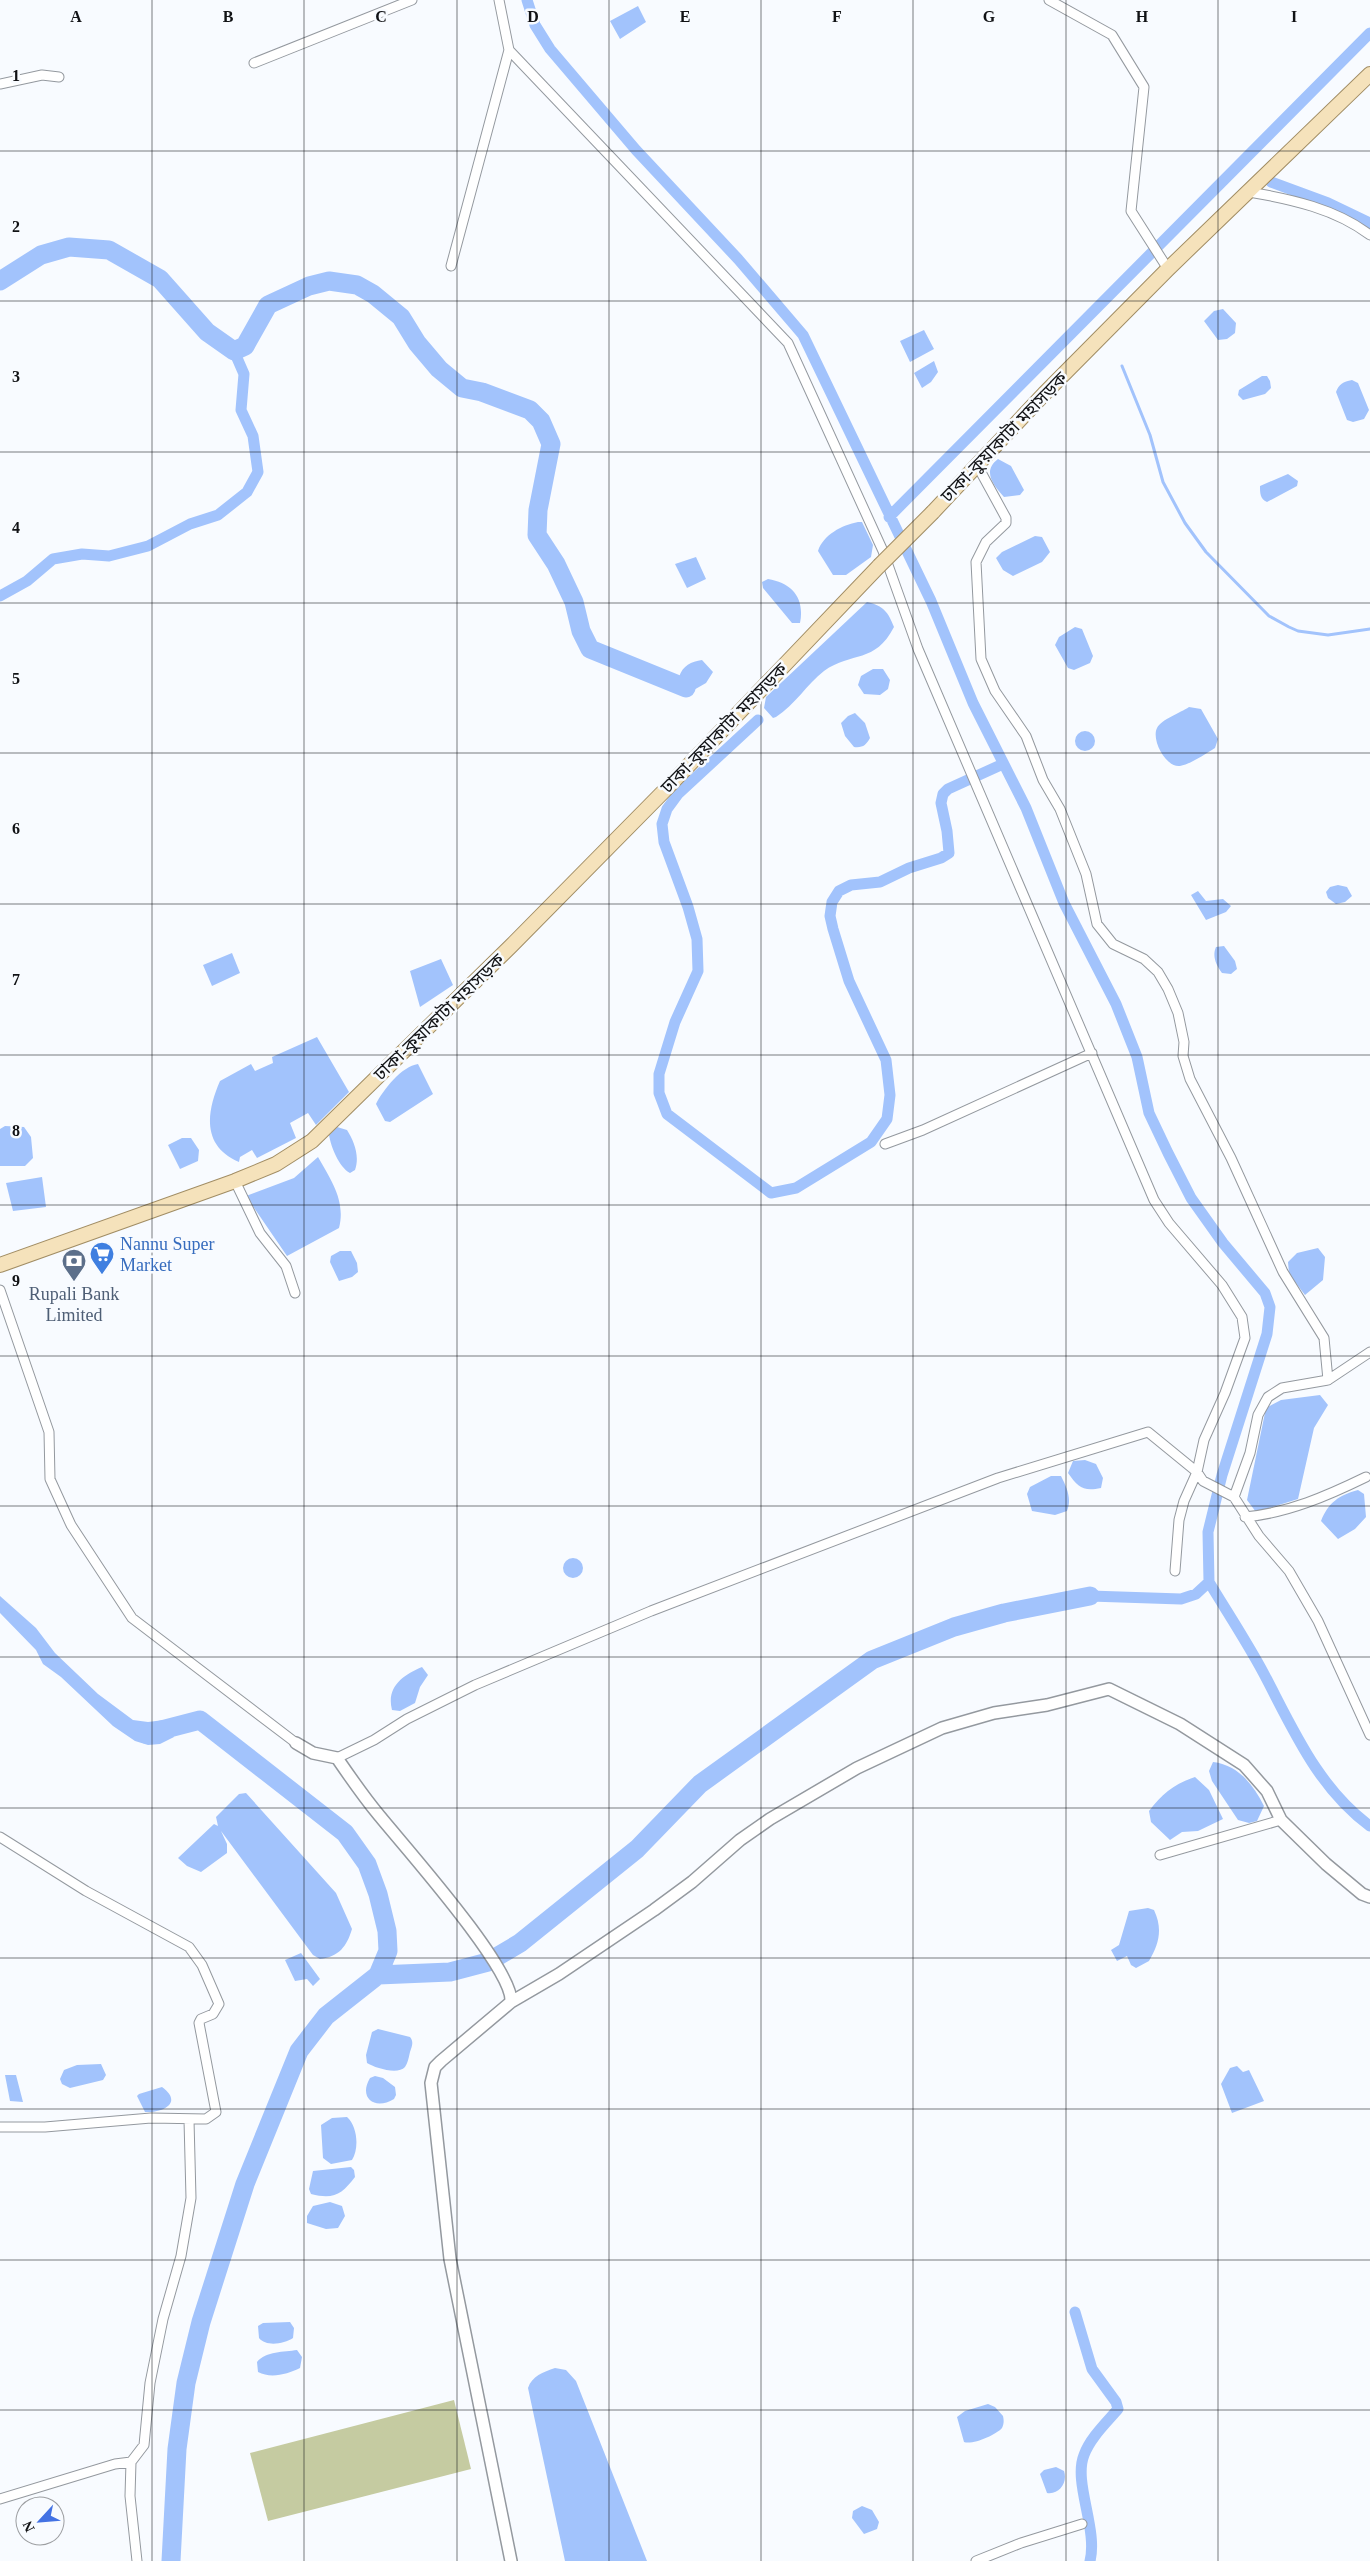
<svg xmlns="http://www.w3.org/2000/svg" width="1370" height="2561" font-family="'Times New Roman','Noto Sans Bengali',serif">
<rect width="100%" height="100%" fill="#f8fbff"/>
<path fill="#c5cba1" d="M454 2400 471 2469 268 2521 250 2453Z"/>
<path fill="#a2c3fc" d="M638 6 646 22 620 39 610 21Z
M1223 309 1236 323 1235 333 1227 339 1218 340 1204 321 1214 311Z
M924 330 934 349 910 362 900 341Z
M934 361 938 372 931 382 922 388 914 373Z
M1262 376H1267L1270 381 1271 388 1265 394 1243 400 1238 395 1239 390Z
M1352 380 1358 383 1369 410 1364 419 1353 422 1347 420 1336 392C1339 384 1343 382 1352 380Z
M998 459 1011 466 1024 490 1020 495 1004 497C993 485 982 471 998 459Z
M1288 474 1298 481 1297 486 1267 502C1260 499 1260 493 1260 486Z
M858 522H862L873 545 871 557 846 575H833L818 551C823 535 842 525 858 522Z
M1035 536 1042 537 1050 552 1042 562 1013 576 1003 570 996 558 1002 552Z
M696 557 706 579 687 588 675 564Z
M768 579C792 583 805 598 800 623H792L763 588 762 582Z
M867 602C884 606 888 612 894 627 875 664 852 651 824 671 807 684 795 705 776 717L773 718 764 708 766 697Z
M1075 627 1082 629 1093 656 1090 663 1074 670 1068 668 1055 645 1059 637Z
M702 660 713 672 706 683 692 691 684 686 679 677C683 665 691 662 702 660Z
M873 669H883L890 680 888 689 880 695 864 694 858 685 861 676Z
M1189 707 1201 709 1218 739 1215 748C1205 754 1191 764 1180 766 1166 768 1151 740 1157 728 1162 719 1180 713 1189 707Z
M855 713 865 723 870 738C866 745 863 748 854 747L845 736 841 723 848 716Z
M1075 741a10 10 0 1 1 20 0a10 10 0 1 1-20 0Z
M1338 885 1347 887 1352 896 1345 902 1336 904 1328 898 1326 892 1330 887Z
M1198 891 1206 901 1223 899 1231 906 1226 912 1206 920 1191 895Z
M1224 946 1235 961 1237 969 1231 974 1222 973C1216 965 1212 956 1216 947Z
M232 953 240 973 212 986 203 965Z
M441 959 453 985 420 1007 410 971Z
M317 1037 349 1092 316 1125 308 1113 290 1123 296 1138 257 1158 252 1150 240 1157 239 1162C202 1146 206 1113 220 1081L251 1064 255 1071 273 1063 272 1057Z
M418 1064 433 1094 390 1122 385 1121 376 1104C383 1090 402 1066 418 1064Z
M5 1126 24 1127 31 1137 33 1158 25 1166H0V1129Z
M337 1127 347 1130C354 1141 360 1156 355 1170L350 1173C339 1167 331 1147 329 1135Z
M182 1138H191L199 1150 198 1161 180 1169 168 1145Z
M318 1157C331 1180 346 1201 339 1228L287 1256 246 1196 294 1178Z
M42 1177 46 1207 13 1211 6 1183Z
M1318 1248 1325 1257 1323 1280 1305 1295 1289 1274 1288 1262 1297 1253Z
M340 1251H351L357 1263 358 1272 352 1277 339 1281 330 1262 331 1256Z
M1320 1395 1328 1405 1314 1428 1298 1499 1256 1512 1247 1500 1266 1408 1281 1400Z
M1085 1460 1096 1464 1103 1478 1101 1488C1083 1492 1078 1487 1068 1473L1073 1461Z
M1051 1476H1061C1067 1488 1072 1499 1067 1511L1055 1515 1032 1511 1027 1494 1030 1487Z
M1358 1490 1364 1494 1366 1517 1355 1529 1338 1539 1321 1521C1328 1503 1339 1495 1358 1490Z
M563 1568a10 10 0 1 1 20 0a10 10 0 1 1-20 0Z
M0 1596 36 1628 55 1653 98 1694 133 1720 148 1722 164 1720 174 1737 160 1744 148 1745 135 1741 113 1726 61 1677 43 1664 36 1650 0 1613Z
M422 1667 428 1675 420 1687 415 1703 400 1711 392 1710C386 1687 403 1675 422 1667Z
M1213 1762C1238 1765 1253 1784 1264 1806L1257 1821 1249 1823 1238 1820 1212 1781 1209 1771Z
M1195 1777 1209 1790 1223 1819 1198 1831 1182 1832 1170 1840 1151 1822 1149 1811C1162 1794 1174 1784 1195 1777Z
M246 1793 336 1893 352 1929C347 1946 339 1957 320 1959L313 1955 221 1831 227 1844V1853L201 1872 187 1866 178 1858 214 1824 218 1826 216 1817 239 1794Z
M1148 1908 1154 1910C1163 1929 1159 1944 1149 1961L1136 1968 1131 1965 1127 1956 1117 1961 1111 1950 1119 1945 1129 1911Z
M301 1953 320 1979 313 1986 307 1979 295 1981 285 1960Z
M378 2029 410 2037C414 2042 412 2046 410 2052 409 2056 408 2063 405 2067 398 2075 375 2068 367 2063L366 2055 372 2032Z
M101 2064 106 2075 103 2080 70 2088 62 2084 60 2079 64 2070 77 2065Z
M1237 2066 1243 2072 1249 2070 1264 2101 1232 2113 1221 2084 1230 2068Z
M5 2075H16L23 2102 10 2101Z
M375 2076 383 2078 395 2087 396 2095 394 2099C375 2111 358 2098 370 2078Z
M162 2087C184 2103 162 2113 145 2112L137 2096 139 2094Z
M347 2117C358 2127 359 2149 352 2160L331 2164 323 2158 321 2125 332 2118Z
M351 2167 354 2170 355 2177C342 2194 334 2200 311 2194L309 2189 313 2171Z
M330 2202 342 2206 345 2216 338 2228 326 2229 307 2223V2216L313 2206Z
M290 2322 294 2328 293 2338C284 2344 266 2347 259 2338L258 2326 263 2323Z
M297 2350 302 2357 300 2368C288 2374 271 2379 258 2372L257 2362C266 2351 284 2352 297 2350Z
M555 2368 566 2370 576 2381 647 2561H565L528 2388C532 2376 543 2372 555 2368Z
M988 2404 995 2407 1003 2416C1004 2420 1004 2424 1002 2428 996 2435 973 2445 964 2442L957 2417 965 2411Z
M1056 2467 1064 2471C1068 2483 1059 2495 1047 2493L1040 2474 1044 2470Z
M862 2506 872 2510 879 2522 877 2529 864 2534 852 2518 853 2511Z"/>
<g fill="none" stroke-linecap="round" stroke-linejoin="round">
<path stroke="#a2c3fc" stroke-width="3" d="M1122 366 1150 435 1163 482 1185 523 1206 552 1269 616 1289 627 1298 631 1328 635 1370 629"/>
<path stroke="#a2c3fc" stroke-width="11" d="M527 0 535 25 550 49 636 150 738 259 803 335 931 601 973 703 1026 808 1064 903 1116 1004 1137 1057 1149 1113 1168 1153 1191 1198 1223 1243 1265 1293 1270 1307 1267 1334 1222 1475 1208 1532 1209 1582 1196 1594 1181 1599 1090 1596
M1271 182 1328 203 1370 223
M889 517 1370 33
M0 596 27 581 53 559 82 554 109 556 148 546 190 524 218 515 247 492 258 472 253 436 241 410 244 374 234 351
M758 720 678 794 667 809 662 824 664 842 688 907 697 939 698 971 675 1022 659 1074V1093L667 1114 771 1193 796 1188 871 1142 887 1119 890 1095 886 1060 849 981 833 929 830 916 832 902 839 891 851 885 880 882 909 868 941 858 949 853 947 831 941 803 943 794 948 789 1003 764
M1209 1582C1227 1612 1247 1642 1264 1674 1293 1729 1318 1788 1370 1826
M1075 2312 1092 2369 1116 2402 1118 2409C1107 2422 1090 2438 1084 2455 1073 2482 1098 2529 1090 2561"/>
<path stroke="#a2c3fc" stroke-width="19" d="M0 281 41 255 69 247 109 250 160 279 207 332 234 351 245 346 268 305 309 286 329 281 357 285 373 294 401 317 417 343 439 369 462 388 482 392 530 410 541 421 551 444 538 510 537 535 556 564 574 602 581 631 590 649 686 688
M146 1734 200 1720 345 1833 367 1864 378 1894 387 1931 388 1951 378 1975
M171 2561 177 2449 186 2383 201 2322 245 2184 299 2051 326 2016 378 1975 450 1972 488 1962 520 1943 637 1849 700 1784 872 1660 954 1627 1004 1613 1090 1596"/>
<defs>
<path id="minor" d="M499 0 509 50 788 343 883 551 918 649 1154 1200 1169 1223 1222 1285 1242 1317 1245 1338 1225 1393 1204 1440 1197 1472 1184 1501 1179 1520 1175 1571
M1049 0 1112 35 1144 87 1131 211 1168 269
M254 63 412 0
M0 84 42 75 59 77
M1249 192C1291 199 1336 209 1370 235
M451 266 509 50
M977 465 1006 518V523L986 542 976 562 981 659 995 691 1026 736 1043 780 1060 809 1086 874 1097 924 1113 944 1144 959 1158 972 1168 989 1178 1013 1184 1042 1183 1056 1190 1079 1231 1158 1283 1272 1324 1338 1328 1380 1282 1388 1268 1397 1258 1415 1250 1453 1234 1497
M885 1144 923 1130 1092 1053
M235 1181 260 1233 286 1266 295 1293
M0 1290 49 1432 50 1479 71 1525 132 1618 296 1743
M1328 1380 1370 1352
M1245 1517C1288 1513 1327 1496 1366 1477
M337 1758 374 1740 407 1719 475 1685 651 1611 998 1478 1148 1432 1197 1472 1203 1481 1234 1497 1259 1536 1289 1571 1318 1621 1370 1735
M0 1837 86 1891 189 1947 202 1965 219 2004 213 2014 201 2019 199 2023 216 2112 206 2119 151 2118 45 2127H0
M1160 1855 1281 1820
M0 2499 115 2464 131 2462
M137 2561 130 2496 131 2462 144 2445 150 2383 163 2319 181 2256 191 2198 189 2120
M976 2561 1021 2543 1082 2524"/>
<path id="tertiary" d="M296 1743 313 1753 337 1758C350 1777 363 1796 378 1814 403 1845 514 1969 511 2002L441 2061 435 2067 431 2083 450 2259 511 2561
M511 2002 559 1974 654 1910 692 1882 740 1840 770 1819 857 1768 942 1728 994 1713 1047 1705 1109 1689 1180 1724 1244 1765 1267 1791 1281 1820 1326 1864 1362 1894 1370 1897"/>
<path id="primary" d="M933 512 1044 394 1168 269 1370 74
M0 1265 235 1181 276 1164 312 1141 511 946 666 789 879 566"/>
</defs>
<use href="#minor" stroke="#94999f" stroke-width="11"/>
<use href="#tertiary" stroke="#94999f" stroke-width="14"/>
<use href="#primary" stroke="#a18d64" stroke-width="16"/>
<use href="#minor" stroke="#fff" stroke-width="9"/>
<use href="#tertiary" stroke="#fff" stroke-width="11"/>
<use href="#primary" stroke="#f5e2bb" stroke-width="14"/>
<defs>
<path id="primary-bridge" d="M879 566 933 512"/>
</defs>
<use href="#primary-bridge" stroke="#a18d64" stroke-width="16" stroke-linecap="butt"/>
<use href="#primary-bridge" stroke="#f5e2bb" stroke-width="14"/>
</g>
<path fill="none" stroke="#111215" stroke-width="1" stroke-opacity="0.55" d="M152 0V2561M304 0V2561M457 0V2561M609 0V2561M761 0V2561M913 0V2561M1066 0V2561M1218 0V2561M0 151H1370M0 301H1370M0 452H1370M0 603H1370M0 753H1370M0 904H1370M0 1055H1370M0 1205H1370M0 1356H1370M0 1506H1370M0 1657H1370M0 1808H1370M0 1958H1370M0 2109H1370M0 2260H1370M0 2410H1370"/>
<defs>
<symbol id="supermarket-pin" viewBox="-11 -11 22 30"><path d="M0 17L-7.5 6A9.5 9.5 0 1 1 7.5 6Z" fill="#3f7fe0" stroke="#f8fbff"/><path d="M-6-5.5h2.5l.6 2H6L4.5 2H-2.5L-4.4-4H-6ZM-1.5 3.2a1.3 1.3 0 1 0 .1 0ZM3 3.2a1.3 1.3 0 1 0 .1 0Z" fill="#fff"/></symbol>
<symbol id="bank-pin" viewBox="-11 -11 22 30"><path d="M0 17L-7.5 6A9.5 9.5 0 1 1 7.5 6Z" fill="#5c6f8a" stroke="#f8fbff"/><path d="M-6-4H6V4H-6ZM0-2.3a2.3 2.3 0 1 0 0 4.6a2.3 2.3 0 1 0 0-4.6Z" fill="#fff"/></symbol>
</defs>
<g fill-rule="evenodd">
<use href="#supermarket-pin" x="88" y="1240" width="28" height="38"/>
<use href="#bank-pin" x="60" y="1247" width="28" height="38"/>
</g>
<g text-anchor="middle" dominant-baseline="central" stroke-width="5" stroke-linejoin="round" paint-order="stroke">
<g font-size="18" fill="#111215" stroke="#f8fbff">
<text transform="translate(1004 437) rotate(-46)">ঢাকা-কুয়াকাটা মহাসড়ক</text>
<text transform="translate(724 728) rotate(-46)">ঢাকা-কুয়াকাটা মহাসড়ক</text>
<text transform="translate(439 1017) rotate(-44)">ঢাকা-কুয়াকাটা মহাসড়ক</text>
</g>
<g font-size="18" fill="#366cbe" stroke="#f8fbff" text-anchor="start">
<text x="120" y="1244">Nannu Super<tspan x="120" dy="21">Market</tspan></text>
</g>
<g font-size="18" fill="#4e5e75" stroke="#f8fbff">
<text x="74" y="1294">Rupali Bank<tspan x="74" dy="21">Limited</tspan></text>
</g>
</g>
<g font-size="16" text-anchor="middle" font-weight="bold" fill="#111215" stroke="#f8fbff" stroke-width="5" stroke-linejoin="round" paint-order="stroke">
<text x="76" y="22">A</text>
<text x="228" y="22">B</text>
<text x="381" y="22">C</text>
<text x="533" y="22">D</text>
<text x="685" y="22">E</text>
<text x="837" y="22">F</text>
<text x="989" y="22">G</text>
<text x="1142" y="22">H</text>
<text x="1294" y="22">I</text>
<text x="16" y="81">1</text>
<text x="16" y="232">2</text>
<text x="16" y="382">3</text>
<text x="16" y="533">4</text>
<text x="16" y="684">5</text>
<text x="16" y="834">6</text>
<text x="16" y="985">7</text>
<text x="16" y="1136">8</text>
<text x="16" y="1286">9</text>
</g>
<g transform="translate(40 2521) rotate(244)"><circle r="24" fill="#f8fbff" stroke="#9c9ea1"/>
<path d="M0-4L9 19L0 12L-9 19Z" fill="#4372e3"/>
<text y="-8" font-size="14" font-weight="bold" text-anchor="middle" fill="#111215">N</text>
</g>
</svg>
